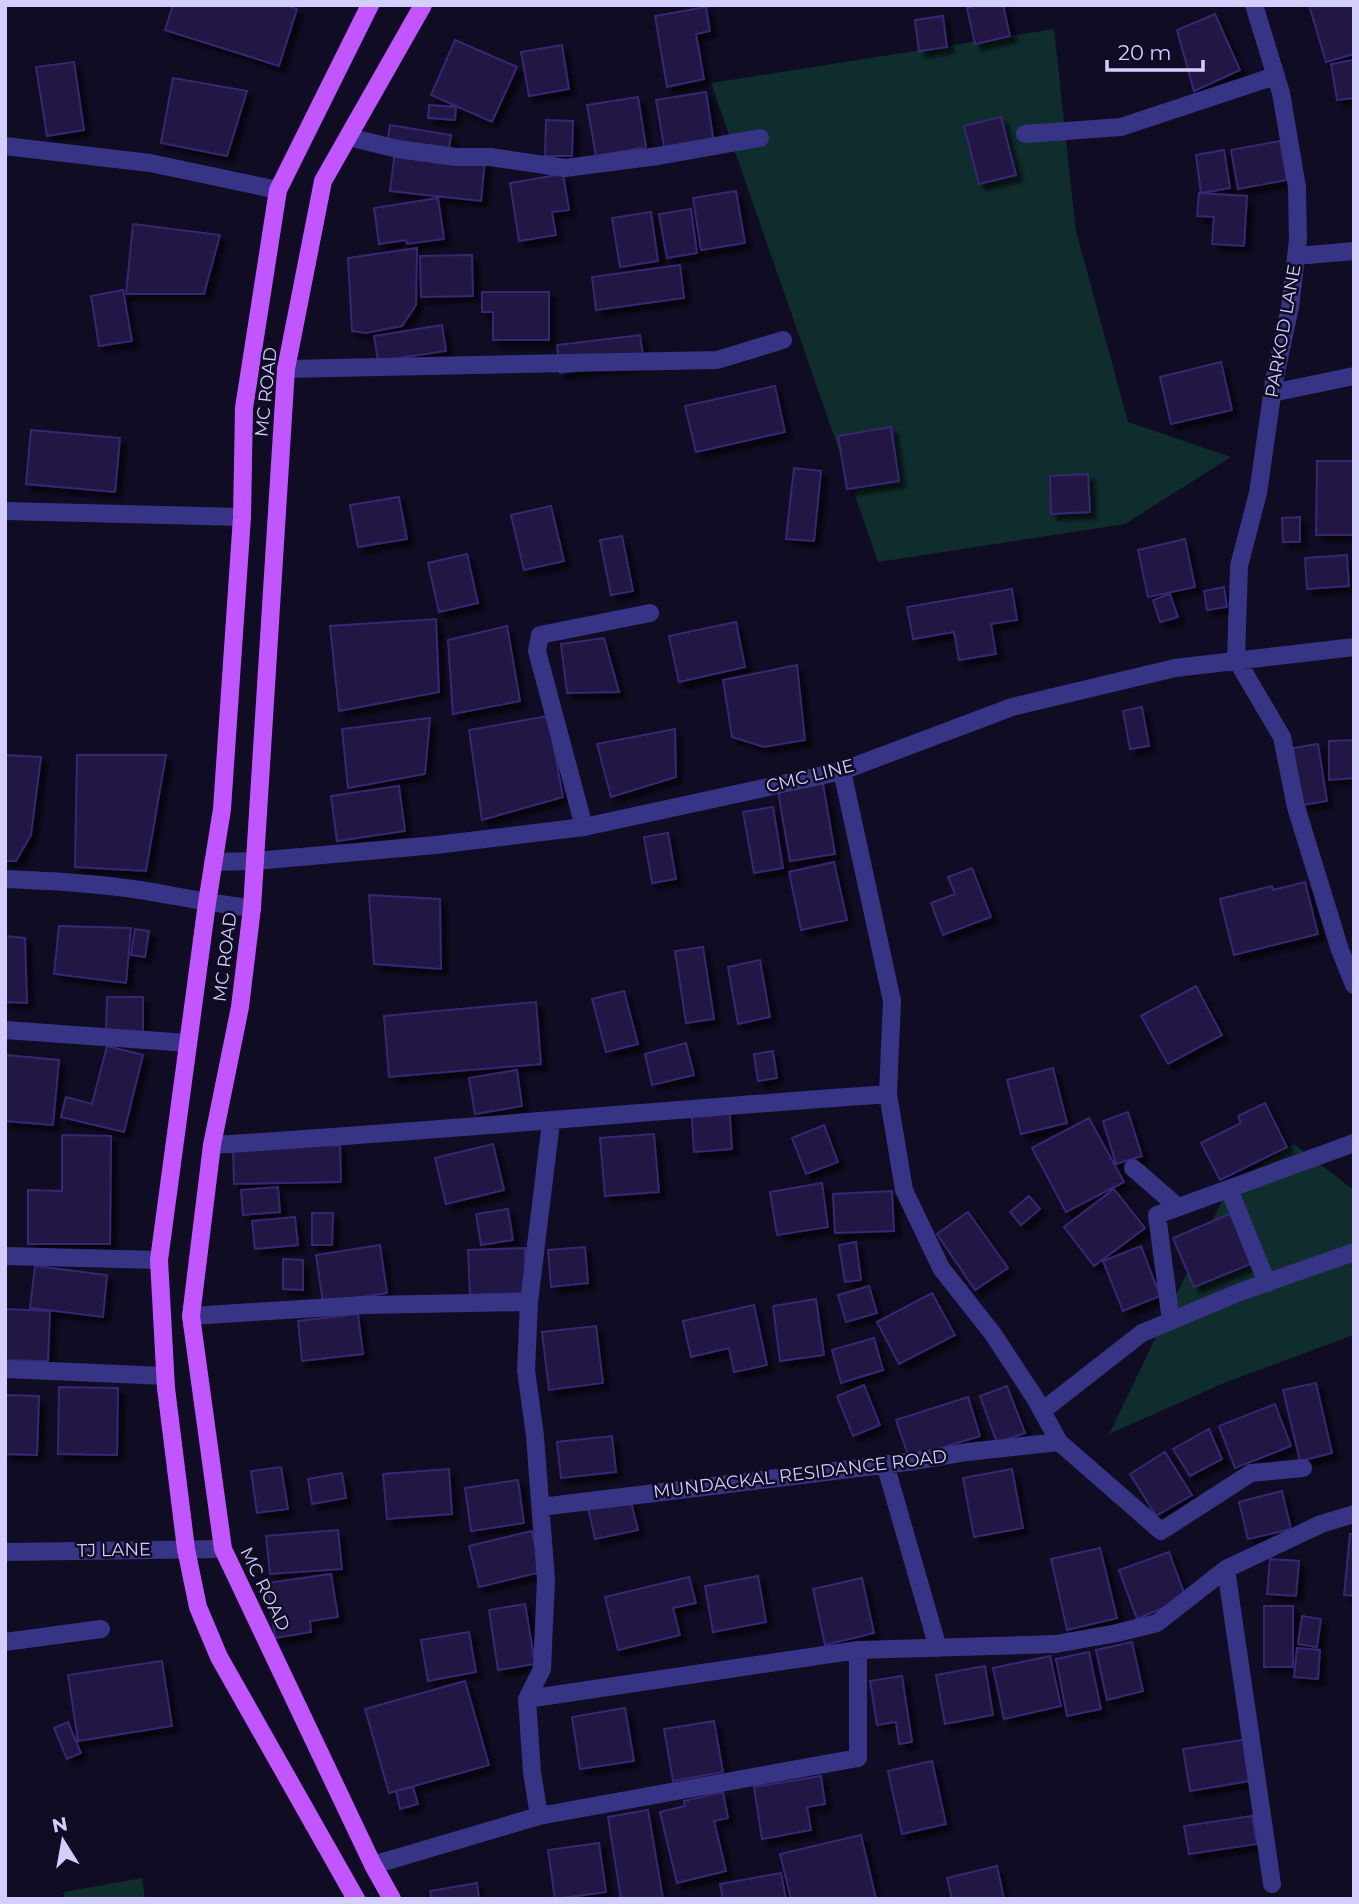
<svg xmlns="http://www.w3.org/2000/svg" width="1359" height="1904" font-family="Montserrat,sans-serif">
<defs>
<filter id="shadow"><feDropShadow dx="6" dy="6" stdDeviation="2" flood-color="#0009"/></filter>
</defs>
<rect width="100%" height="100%" fill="#100c23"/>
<path fill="#0e2d2c" d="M1054 29 1076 231 1128 422 1231 457 1125 524 878 562 711 83Z
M1294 1144 1354 1190V1335L1224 1383 1109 1434 1230 1184Z
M142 1878 145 1899H65L63 1892Z"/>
<path fill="#211745" stroke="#372773" stroke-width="2" filter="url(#shadow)" d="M173 5H286L297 9 279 66 165 30Z
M980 5H1003L1010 36 975 44 967 8Z
M1309 5H1354V54L1326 62Z
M706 7 710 31 696 34 704 79 667 87 655 16Z
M1215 14 1240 70 1194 91 1177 30Z
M943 16 947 47 919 51 915 20Z
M455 40 517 67 492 122 431 95Z
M562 45 569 89 529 96 521 52Z
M1354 60V98L1337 100 1331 64Z
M74 62 84 130 47 136 36 67Z
M173 78 247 91 227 156 161 143Z
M706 92 714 143 665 151 656 100Z
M638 97 646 147 596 156 587 105Z
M429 105 456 107 455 120 428 118Z
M1001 117 1016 175 979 184 964 126Z
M546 120 573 121 572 156H545Z
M390 125 451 135 448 155 387 144Z
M1280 141 1287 180 1238 189 1231 150Z
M1224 150 1230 188 1201 193 1196 155Z
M395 151 485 161 481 201 390 191Z
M563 174 569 210 552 212 556 235 519 241 510 183Z
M736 191 745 243 701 250 693 198Z
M1199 193 1247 196 1244 246 1212 244 1214 217 1197 216Z
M438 198 444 239 407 244 406 240 379 244 374 208Z
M691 209 697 253 667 258 659 214Z
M651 212 658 261 620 267 612 218Z
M133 224 220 235 204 294H126Z
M417 248 416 305 402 326 366 333 352 331 348 258Z
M472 255 473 296 421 297 420 256Z
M680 265 684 298 596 310 592 277Z
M123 290 132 341 99 346 91 296Z
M482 292H549V340H493V312H482Z
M442 325 446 351 378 361 374 336Z
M640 335 644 363 560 373 557 345Z
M1221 362 1232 410 1171 424 1160 377Z
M775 386 785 432 696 452 685 406Z
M891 427 899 481 847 489 838 436Z
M31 430 120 438 115 492 26 484Z
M1317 461H1354V535H1316Z
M794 468 821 471 814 541 786 539Z
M1088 474 1090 512 1051 514 1050 476Z
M399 497 407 539 358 547 350 505Z
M551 506 564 561 524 570 511 515Z
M1300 517V542H1283L1282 518Z
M622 536 633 591 611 595 600 540Z
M1185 539 1195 587 1148 597 1138 550Z
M467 554 478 603 439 612 428 563Z
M1347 555 1349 586 1307 589 1305 558Z
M1224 587 1227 607 1207 610 1204 591Z
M1012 589 1017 620 991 624 996 654 959 660 954 632 913 639 907 607Z
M1170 594 1178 617 1160 622 1153 600Z
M436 619 439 692 339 711 330 626Z
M736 622 745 667 679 682 669 636Z
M507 626 520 701 453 714 448 640Z
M604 638 619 692 567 693 561 644Z
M797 665 805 740 764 747 732 737 723 680Z
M1142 707 1149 746 1130 749 1123 711Z
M548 716 563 797 482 820 469 730Z
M430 718 425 774 348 788 342 729Z
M675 729 676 777 611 797 597 744Z
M1354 740V778L1329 780V741Z
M1318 744 1327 801 1302 805 1293 748Z
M5 755 41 757 31 835 16 861H5Z
M77 755H166L146 871 75 867Z
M823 784 835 854 790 861 778 791Z
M399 786 405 831 337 841 331 796Z
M773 807 783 868 754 873 743 812Z
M668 833 676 879 652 883 644 837Z
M834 862 847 920 801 930 789 872Z
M972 868 991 917 943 935 931 903 955 894 948 877Z
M1305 882 1318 934 1234 955 1220 899 1272 886 1273 890Z
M369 895 440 899 441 969 374 964Z
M59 926 131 928 126 983 54 974Z
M135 929 149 931 145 957 131 955Z
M5 936 25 938 27 1003 5 1002Z
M703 947 714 1019 686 1023 675 951Z
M760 960 770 1017 738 1024 728 967Z
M1196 986 1222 1035 1168 1064 1141 1016Z
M624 991 638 1044 606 1052 592 999Z
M107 997H143V1032H106Z
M536 1002 541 1064 389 1077 384 1016Z
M686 1043 694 1075 652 1085 645 1054Z
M107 1046 143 1055 124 1132 61 1117 66 1097 92 1104Z
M773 1051 777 1078 758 1081 754 1054Z
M5 1055 59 1060 53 1125 5 1121Z
M1053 1068 1067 1123 1021 1134 1007 1080Z
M517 1070 522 1106 475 1114 469 1078Z
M729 1103 732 1149 694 1152 691 1106Z
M1265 1103 1287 1147 1220 1180 1201 1143 1241 1123 1238 1116Z
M1128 1112 1142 1156 1116 1164 1103 1121Z
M1089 1118 1124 1182 1066 1212 1032 1148Z
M824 1125 838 1162 806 1174 792 1138Z
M654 1134 659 1192 605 1196 600 1138Z
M62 1135 111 1136 110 1244H28V1190L62 1191Z
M493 1144 504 1190 446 1204 435 1158Z
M340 1145 341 1182 234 1184 233 1147Z
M822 1183 828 1227 777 1235 770 1192Z
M278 1187 280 1212 243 1215 241 1190Z
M1114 1189 1145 1228 1094 1266 1064 1227Z
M892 1191 894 1231 835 1233 833 1194Z
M1029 1196 1040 1209 1021 1225 1010 1212Z
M508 1209 513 1240 481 1245 476 1214Z
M968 1212 1008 1268 975 1290 937 1234Z
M312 1213H333L332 1245H312Z
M1232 1213 1253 1263 1194 1287 1173 1238Z
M295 1217 298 1245 255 1249 252 1221Z
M856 1242 861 1280 845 1282 839 1245Z
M380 1245 387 1293 323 1303 316 1255Z
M1141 1246 1160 1296 1123 1311 1103 1261Z
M585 1247 588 1283 551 1287 548 1250Z
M525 1248 526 1293 470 1295 468 1250Z
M283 1259 303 1260V1290L283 1289Z
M35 1266 107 1275 103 1317 30 1308Z
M869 1286 877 1313 846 1322 838 1295Z
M932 1293 955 1335 899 1364 877 1322Z
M816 1299 824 1355 780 1361 773 1306Z
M754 1305 767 1365 734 1372 729 1348 691 1357 683 1321Z
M5 1309 50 1311 48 1361 5 1360Z
M358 1314 363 1354 302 1361 298 1321Z
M596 1326 603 1383 549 1390 542 1332Z
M874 1338 883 1370 841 1383 832 1350Z
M1316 1383 1332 1453 1300 1461 1283 1390Z
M864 1385 880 1425 853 1436 837 1396Z
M1007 1386 1025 1433 997 1443 980 1396Z
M59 1387 118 1388 117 1455 58 1454Z
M5 1395 39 1396 37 1455 5 1454Z
M968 1397 980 1436 909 1458 896 1420Z
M1275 1404 1291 1446 1235 1468 1219 1426Z
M1209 1429 1222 1459 1190 1476 1173 1449Z
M612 1436 616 1472 561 1478 557 1442Z
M1165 1452 1192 1495 1156 1516 1130 1474Z
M281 1467 288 1509 257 1513 251 1471Z
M449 1469 452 1514 387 1519 383 1474Z
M1012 1469 1023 1528 974 1537 963 1478Z
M342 1473 346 1498 312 1504 308 1479Z
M518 1480 524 1523 471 1531 465 1488Z
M1282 1491 1291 1529 1248 1539 1239 1502Z
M630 1498 638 1530 595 1539 588 1508Z
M338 1530 342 1569 270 1574 266 1536Z
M532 1531 541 1572 479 1587 469 1546Z
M1350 1534H1354V1596L1344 1595Z
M1100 1548 1117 1618 1067 1630 1051 1559Z
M1169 1552 1186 1598 1137 1619 1119 1570Z
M1270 1559 1299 1561 1296 1596 1267 1594Z
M331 1574 338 1617 310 1621 311 1632 275 1638 267 1583Z
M758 1576 766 1622 713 1632 705 1586Z
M689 1577 696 1603 673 1608 680 1635 618 1650 605 1597Z
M862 1578 874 1633 825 1645 813 1589Z
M525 1604 535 1664 498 1670 489 1610Z
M1264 1606H1293V1667H1264Z
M1302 1616 1321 1619 1317 1647 1298 1644Z
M469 1632 476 1672 428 1681 421 1640Z
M1132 1642 1143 1691 1107 1700 1096 1650Z
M1297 1648 1320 1650 1318 1679 1294 1677Z
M1089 1652 1101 1709 1067 1716 1056 1659Z
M1050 1656 1061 1706 1004 1719 993 1668Z
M162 1661 172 1726 78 1741 68 1675Z
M985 1666 993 1715 945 1724 936 1675Z
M902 1676 912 1742 899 1744 896 1722 877 1725 870 1681Z
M465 1681 489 1765 389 1793 365 1709Z
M625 1708 634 1761 580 1769 572 1717Z
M714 1721 723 1772 673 1781 664 1729Z
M68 1722 81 1753 67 1759 54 1728Z
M1249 1739 1256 1780 1190 1791 1183 1749Z
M932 1761 946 1824 902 1834 888 1771Z
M821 1776 825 1804 807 1807 811 1830 762 1839 754 1787Z
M413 1787 418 1804 400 1809 396 1791Z
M723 1792 728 1818 714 1821 726 1871 677 1883 660 1812 685 1806 684 1801Z
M648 1810 663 1899H621L608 1817Z
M1252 1816 1257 1844 1189 1854 1184 1826Z
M861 1835 876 1899H791L780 1854Z
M599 1843 606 1892 555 1899 548 1850Z
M997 1866 1004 1899H952L947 1878Z
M781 1873 786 1899H723L720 1884Z
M477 1883 479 1899H432L430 1891Z"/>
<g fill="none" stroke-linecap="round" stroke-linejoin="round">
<path stroke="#373385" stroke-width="18" d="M5 146 150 163 278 190
M584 827 537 651 540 635 650 613
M5 1642 101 1629"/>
<path stroke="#373385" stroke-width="18" d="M1254 5 1281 93 1297 187 1298 240 1290 307 1274 381 1258 493 1239 566 1236 659 1282 737 1296 807 1340 950 1354 985
M1025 134 1121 127 1275 76
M348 137 398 149 456 157H490L565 168 658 156 760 138
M1296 256 1354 251
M286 369 717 360 783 340
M1272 393 1354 376
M5 511 242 517
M842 771 892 1001 888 1094 904 1190 941 1268 993 1334 1035 1398 1059 1442 1161 1531 1251 1473 1303 1468
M213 862 255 861 436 845 584 827 842 771 1012 707 1175 668 1354 647
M5 879C50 881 96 883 140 890 177 896 214 904 252 908
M5 1030 188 1043
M212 1145C438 1131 663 1110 888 1094
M1133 1168 1178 1207
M1229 1189 1267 1283
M5 1256 159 1260
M191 1316 365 1305 529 1302
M1171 1321 1157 1215 1354 1143
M5 1369 165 1376
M1042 1411 1142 1333 1240 1292 1354 1252
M885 1464 938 1648
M541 1507 915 1461 967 1452 1059 1442
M5 1552 223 1549
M1226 1569 1272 1884
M527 1699 858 1650
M539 1816 532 1772 527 1699 542 1669 546 1580 535 1436 526 1370 529 1302 551 1122
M373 1865 539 1816 858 1758V1650L1056 1644 1117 1633 1157 1623 1226 1569 1321 1524 1354 1514"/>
<path stroke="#c155ff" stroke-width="18" d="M356 1899 219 1657 198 1607 186 1549 166 1388 159 1260 207 903 222 809 242 517 244 408 278 190 370 5
M392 1899 373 1865 223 1549 191 1316 212 1145 240 1007 252 908 286 369 323 181 423 5"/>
</g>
<g text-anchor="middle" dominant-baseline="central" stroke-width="5" stroke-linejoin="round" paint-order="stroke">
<g font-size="18" fill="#d4ceff" stroke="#100c23">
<text transform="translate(1283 331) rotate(-80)">PARKOD LANE</text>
<text transform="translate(266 392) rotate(-84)">MC ROAD</text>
<text transform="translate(810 776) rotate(-14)">CMC LINE</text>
<text transform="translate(225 957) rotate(-83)">MC ROAD</text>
<text transform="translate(800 1474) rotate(-7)">MUNDACKAL RESIDANCE ROAD</text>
<text transform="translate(114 1550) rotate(-1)">TJ LANE</text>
<text transform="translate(265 1589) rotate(64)">MC ROAD</text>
</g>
</g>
<rect width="1359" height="1904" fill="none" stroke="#d4ceff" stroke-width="14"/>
<g transform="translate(63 1841) rotate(349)" stroke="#100c23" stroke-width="5" paint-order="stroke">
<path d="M0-5L12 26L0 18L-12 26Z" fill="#d4ceff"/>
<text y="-10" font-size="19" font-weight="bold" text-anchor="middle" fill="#d4ceff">N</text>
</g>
<path d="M1107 60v10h96v-10" fill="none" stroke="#d4ceff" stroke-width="3.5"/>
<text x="1118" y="60" font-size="21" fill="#d4ceff" stroke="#100c23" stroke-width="5" paint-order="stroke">20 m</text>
</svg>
